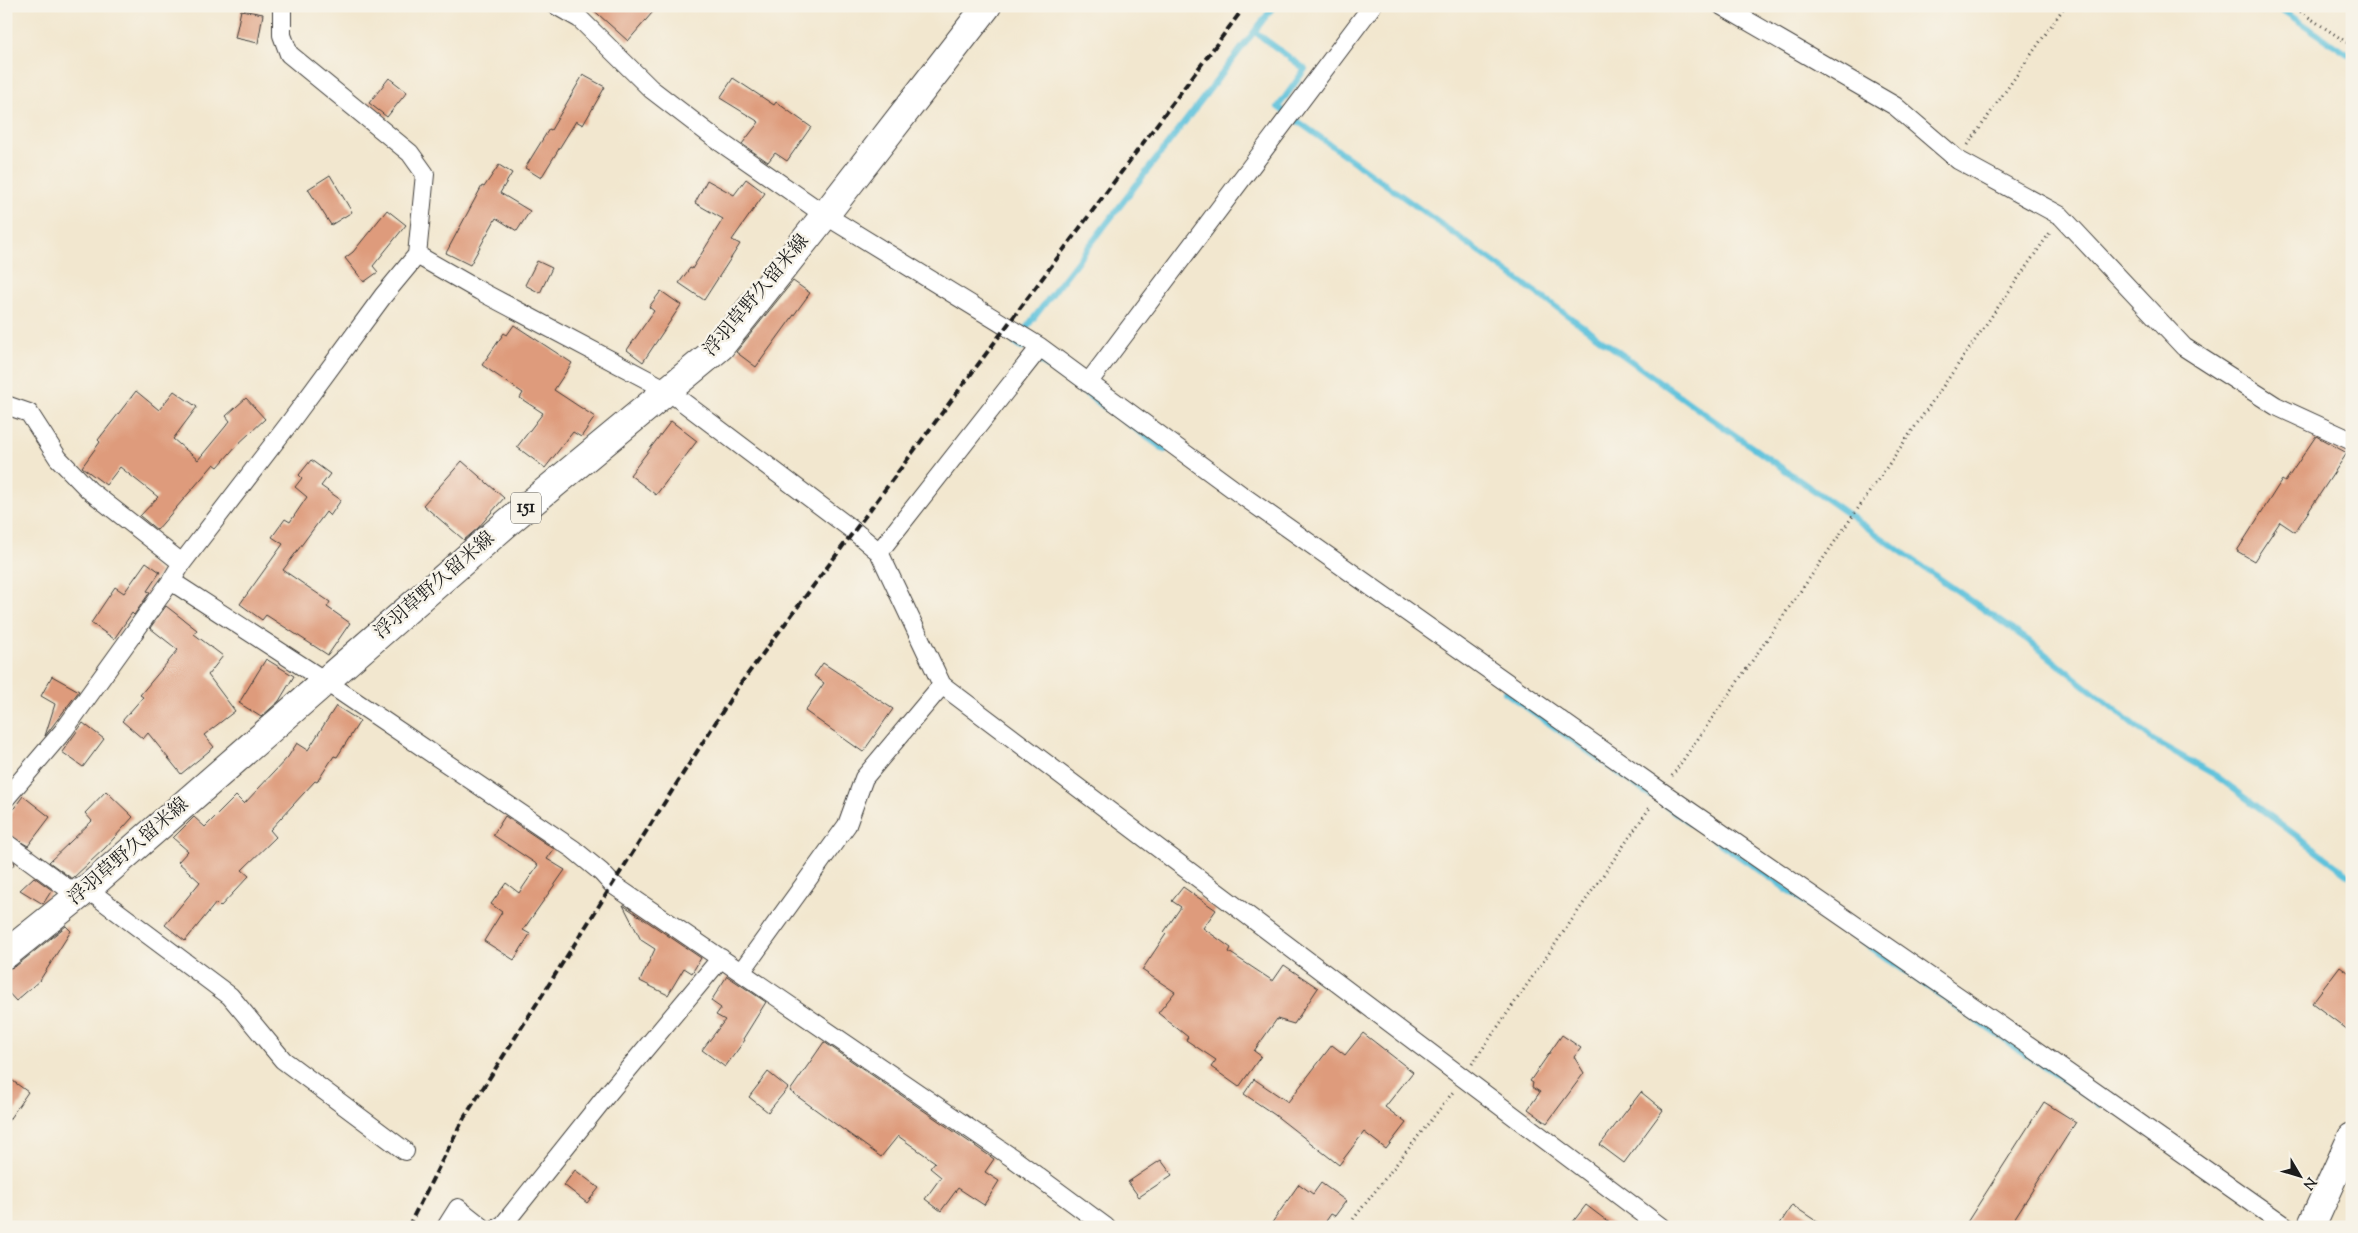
<svg xmlns="http://www.w3.org/2000/svg" width="2358" height="1233" font-family="'Sorts Mill Goudy','Noto Serif JP',serif">
<rect width="100%" height="100%" fill="#f7f3e8"/>
<filter id="ink" filterUnits="userSpaceOnUse"><feTurbulence type="fractalNoise" baseFrequency=".02" numOctaves="2"/><feDisplacementMap in="SourceGraphic" scale="10" xChannelSelector="R" yChannelSelector="G"/><feConvolveMatrix kernelMatrix="1 2 1 2 8 2 1 2 1" color-interpolation-filters="sRGB"/></filter>
<filter id="wash" filterUnits="userSpaceOnUse"><feTurbulence type="fractalNoise" baseFrequency=".0096" numOctaves="4" result="noise"/><feDisplacementMap in="SourceGraphic" scale="20" xChannelSelector="R" yChannelSelector="G"/><feGaussianBlur stdDeviation="1.12" result="paint"/><feColorMatrix in="noise" values="0 0 0 0 0 0 0 0 0 0 0 0 0 0 0 0 0 1.4 0 .05"/><feComposite in="paint" operator="in"/></filter>
<g filter="url(#wash)">
<rect width="100%" height="100%" fill="#f2e7cf"/>
<g fill="none" stroke-linecap="round" stroke-linejoin="round">
<path stroke="#5ec2dc" stroke-width="6" d="M2276 6 2352 57
M1255 32 1305 69 1278 107 1702 412 2029 641 2153 740 2215 775 2352 877
M1026 328 1274 6
M1016 341 1015 343 1022 348
M1040 361 1165 450
M1505 692 1651 796
M1666 806 2099 1105"/>
</g>
<g id="blocks">
<path fill="#de9b7b" d="M589 6H658L628 41Z
M241 10 263 14 258 43 235 38Z
M583 75 605 87 583 125 576 121 541 178 525 168 549 129 551 130Z
M389 78 407 92 387 117 369 103Z
M733 78 774 105 776 102 811 127 787 161 775 153 768 162 742 144 759 122 720 98Z
M499 165 512 173 500 193 530 211 517 231 496 218 470 265 446 253 482 186 484 187Z
M330 175 352 212 331 225 308 189Z
M746 179 765 193 732 240 740 244 704 300 679 283 690 268 692 269 723 219 695 203 707 180 734 195Z
M387 210 406 225 373 266 378 272 364 282 345 258 353 252Z
M537 261 552 268 540 293 525 285Z
M793 281 810 293 756 367 736 352Z
M661 291 681 305 643 362 627 350 654 311 649 307Z
M514 325 572 363 554 390 595 417 581 437 573 432 545 468 517 447 543 413 520 398 523 393 482 365 504 333 507 335Z
M136 391 159 410 174 391 197 407 173 439 198 460 230 421 226 416 246 398 265 419 236 446 218 467 214 464 157 530 140 516 158 497 120 467 106 485 82 467 100 442 98 440Z
M671 421 697 441 656 495 630 475Z
M2316 436 2347 453 2295 532 2280 522 2254 561 2237 551 2282 480 2285 482Z
M311 460 330 474 321 486 341 500 330 516 326 512 283 570 330 602 327 607 350 623 328 655 266 615 262 620 240 604 283 544 272 537 285 519 290 522 307 497 295 487 302 478 299 475Z
M462 461 504 498 478 528 464 540 423 505Z
M146 562 160 572 147 591 150 592 134 615 132 613 114 639 91 623 115 587 124 593Z
M166 606 197 630 194 634 223 656 208 675 235 711 204 735 214 747 181 774 148 733 143 739 122 721 143 697 140 695 178 650 150 628Z
M266 659 294 676 279 701 261 717 239 703Z
M823 663 893 709 863 752 805 711 824 683 814 676Z
M52 676 79 691 45 736 55 704 41 696Z
M336 706 360 721 337 757 334 756 317 782 315 781 270 830 276 837 242 870 249 876 220 907 216 903 185 941 165 925 200 882 178 862 188 851 173 838 194 817 205 827 236 796 244 804 288 757 297 743 308 750Z
M83 723 104 739 83 767 62 752Z
M106 791 133 817 105 848 73 878H71L49 862 92 821 85 813Z
M23 796 50 817 28 846 6 833V819Z
M505 816 554 849 547 859 565 870 523 930 530 934 514 960 484 941 502 912 491 904 506 883 519 893 538 865 493 835Z
M6 856 15 863 6 874Z
M34 877 52 890 43 904 20 890Z
M1183 887 1216 910 1203 928 1231 948 1229 952 1273 981 1284 965 1318 988 1294 1024 1277 1019 1254 1051 1261 1056 1239 1087 1211 1067 1216 1060 1186 1040 1188 1037 1158 1013 1175 992 1142 970 1166 934 1164 932 1181 907 1172 901Z
M623 905 701 958 692 973 684 968 668 995 640 981 655 949 641 940Z
M66 926 71 931 40 980 16 1001 6 990V969L16 966Z
M2340 966 2352 975V1033L2312 1003Z
M727 976 766 1002 743 1039 745 1040 725 1067 702 1050 725 1020 716 1015 721 1008 711 1001Z
M1363 1033 1413 1072 1385 1107 1406 1123 1386 1149 1364 1132 1339 1165 1275 1115 1244 1094 1254 1079 1288 1102 1332 1045 1345 1055Z
M1562 1035 1581 1048 1574 1057 1584 1073 1547 1123 1528 1109 1540 1092 1532 1087 1533 1083 1530 1081Z
M824 1042 994 1159 985 1172 999 1181 984 1205 958 1188 941 1211 925 1199 941 1177 930 1168 935 1162 898 1136 881 1157 790 1091Z
M768 1072 788 1088 768 1112 749 1097Z
M6 1076 28 1092 6 1124Z
M1641 1092 1663 1110 1624 1163 1600 1145Z
M2044 1102 2076 1122 2009 1227H1964Z
M1161 1160 1172 1175 1139 1197 1128 1182Z
M575 1170 599 1188 587 1203 564 1185Z
M1321 1183 1346 1201 1335 1216 1331 1214 1322 1227H1269L1299 1184 1313 1194Z
M1586 1205 1615 1227H1569Z
M1792 1205 1825 1227H1778Z"/>
</g>
</g>
<g filter="url(#ink)">
<use href="#blocks" fill-opacity="0" stroke="#3c3a37" stroke-width="1"/>
<g fill="none" stroke-linecap="round" stroke-linejoin="round">
<defs>
<path id="street" d="M557 6 580 19 651 89 716 139 825 215 1040 347 1240 494 1662 792 2001 1026 2287 1227
M1722 6 1895 106 1958 160 2061 216 2184 347 2276 406 2352 441
M417 255 480 291 667 390 854 531 879 552 942 685 1661 1227
M1088 383 1372 6
M6 405 29 413 58 458 89 490 182 563
M879 552 1040 347
M171 581 325 681 573 849 601 872 612 884 1014 1159 1106 1227
M6 798 64 730 171 581 182 563 288 425 383 296 417 255 425 174 410 153 289 54 282 35V6
M6 843 67 888 87 889 230 996 283 1060 405 1151
M741 972 847 825 864 778 942 685
M446 1227 458 1208 482 1227
M499 1227 503 1225 606 1096 721 958"/>
<path id="primary" d="M6 954 87 889 507 523 720 347 825 215 987 6"/>
<path id="highway" d="M2311 1227 2352 1137"/>
</defs>
<use href="#street" stroke="#3c3a37" stroke-width="20"/>
<use href="#primary" stroke="#3c3a37" stroke-width="30"/>
<use href="#highway" stroke="#3c3a37" stroke-width="30"/>
<path stroke="#3c3a37" stroke-width="3" stroke-dasharray="1 4" stroke-linecap="butt" d="M2292 6 2352 46
M1968 145 2065 6
M1672 776 2051 231
M1472 1064 1651 806
M1347 1227 1453 1092"/>
<use href="#street" stroke="#fff" stroke-width="18"/>
<use href="#primary" stroke="#fff" stroke-width="28"/>
<use href="#highway" stroke="#fff" stroke-width="28"/>
<path stroke="#1c1c1c" stroke-width="4" stroke-dasharray="8 4" stroke-linecap="butt" d="M408 1227 464 1118 738 687 1245 6"/>
</g>
</g>
<g text-anchor="middle" dominant-baseline="central" stroke-width="5" stroke-linejoin="round" paint-order="stroke">
<rect fill="#f7f3e8" stroke="#5e5c59" stroke-width="1" x="511" y="492.5" width="30" height="31" rx="4"/>
<g font-size="18" font-weight="bold" fill="#1c1c1c">
<text x="526" y="508">151</text>
</g>
<g font-size="19" fill="#1c1c1c" stroke="#f7f3e8">
<text transform="translate(757 296) rotate(-50)">浮羽草野久留米線</text>
<text transform="translate(435 586) rotate(-41)">浮羽草野久留米線</text>
<text transform="translate(129 852) rotate(-41)">浮羽草野久留米線</text>
</g>
</g>
<rect width="2358" height="1233" fill="none" stroke="#f7f3e8" stroke-width="25"/>
<g transform="translate(2300 1176) rotate(128)" stroke="#f7f3e8" stroke-width="4" paint-order="stroke">
<path d="M0-4L9 19L0 12L-9 19Z" fill="#1c1c1c"/>
<text y="-8" font-size="14" font-weight="bold" text-anchor="middle" fill="#1c1c1c">N</text>
</g>
</svg>
